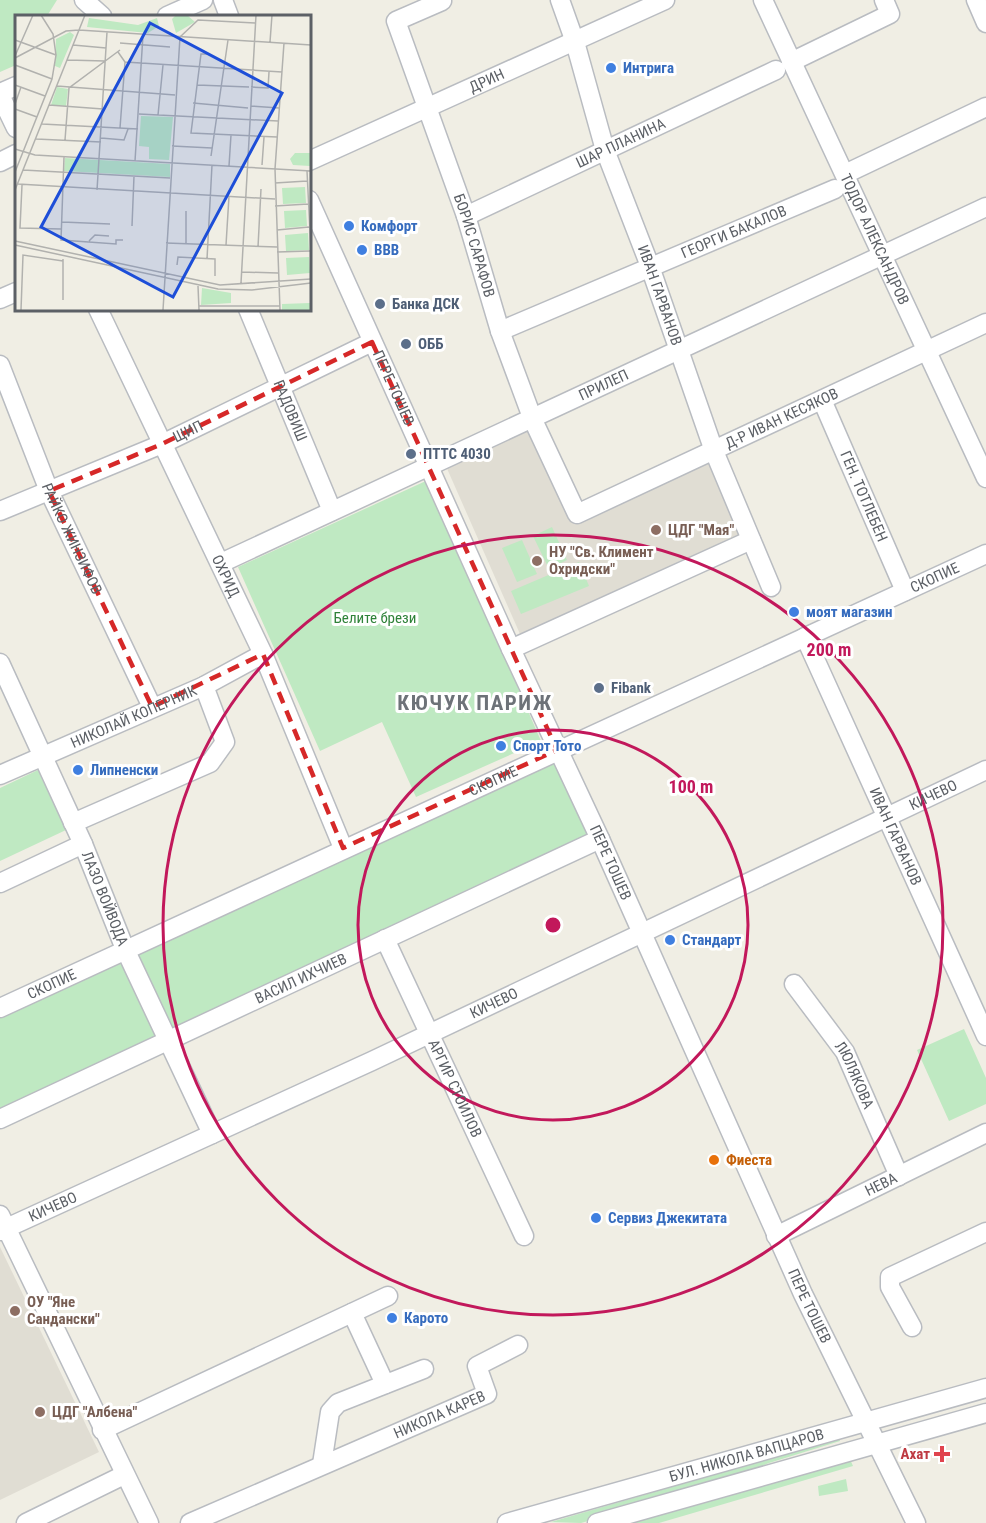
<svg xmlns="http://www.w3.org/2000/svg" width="986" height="1523" font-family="'Roboto Condensed',sans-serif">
<rect width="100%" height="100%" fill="#f0eee4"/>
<path fill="#e0ddd3" d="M529 425 571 522 708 459 741 538 520 634 445 464Z
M0 1247 99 1452 0 1500Z"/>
<path fill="#bfe9c2" d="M0 0H57L47 16H16V65L0 72Z
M428 480 541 741 416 797 382 722 320 751 238 567Z
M552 527 567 560 549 569 533 536Z
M522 540 537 574 517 582 502 548Z
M579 562 589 586 521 614 511 591Z
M556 757 592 835 0 1112V1015Z
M38 770 66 830 0 861V788Z
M964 1029 986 1078V1104L949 1121 917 1050Z
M839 1438 840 1441 769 1463 728 1481 581 1523 551 1522Z
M849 1457 853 1466 659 1523H630Z
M846 1479 848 1491 819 1496 818 1486Z"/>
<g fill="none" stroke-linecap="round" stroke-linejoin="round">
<defs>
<g id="minor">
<path d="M84 0 102 16"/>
<path d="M223 0 229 16"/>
<path id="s1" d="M560 0 575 42 605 150 648 261 714 451 771 587"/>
<path id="s2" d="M763 0 986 478"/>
<path d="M976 0 986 23"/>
<path id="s3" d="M442 1 396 21 466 216 500 331 533 420 577 514 986 323"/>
<path d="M167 16 203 0"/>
<path d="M791 62 890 14 884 0"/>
<path d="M0 93 16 86"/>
<path d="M0 95 16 128"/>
<path id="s4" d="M309 161 665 0"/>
<path d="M0 162 16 154"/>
<path d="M845 174 986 107"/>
<path id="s5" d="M309 200 511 649 600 839 803 1294 916 1523"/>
<path id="s6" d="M466 216 776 70"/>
<path d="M0 299 16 292"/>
<path id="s7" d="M98 309 263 654 343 848"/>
<path id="s8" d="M248 309 332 511"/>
<path id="s9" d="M500 331 835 189"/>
<path id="s10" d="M0 365 49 491 152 707"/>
<path id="s11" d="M822 400 905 591"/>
<path id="s12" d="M0 511 162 444 372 342"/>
<path id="s13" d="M221 563 986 207"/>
<path id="s14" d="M805 637 986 1036"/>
<path d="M511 649 751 540"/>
<path id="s15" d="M0 663 83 844 125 949 212 1134"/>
<path id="s16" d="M0 775 204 686 263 654"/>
<path d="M73 823 210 763 225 742 204 686"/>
<path d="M0 883 83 844"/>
<path id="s17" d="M385 939 524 1236"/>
<path id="s18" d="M794 984 845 1052 899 1176"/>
<path id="s19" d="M0 1008 986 554"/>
<path id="s20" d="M0 1119 600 839"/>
<path d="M0 1215 149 1523"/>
<path id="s21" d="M0 1231 372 1061 986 770"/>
<path id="s22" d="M776 1236 986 1133"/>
<path d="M352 1313 385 1384"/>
<path d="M912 1327 890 1287V1277L986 1232"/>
<path d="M102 1430 388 1296"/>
<path d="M322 1464 330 1412 338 1403 424 1369"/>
<path d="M26 1523 124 1475"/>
<path id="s23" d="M190 1523 487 1394 477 1366 518 1345"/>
<path id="s24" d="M507 1523 986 1388"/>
<path d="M597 1523 986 1413"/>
</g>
</defs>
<use href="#minor" stroke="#b9bcc1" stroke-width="21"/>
<use href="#minor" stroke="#fff" stroke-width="18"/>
</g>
<path fill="none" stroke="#d62828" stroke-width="4.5" stroke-dasharray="12 8" stroke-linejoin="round" d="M372 342 557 750 343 848 263 654 152 707 49 491 162 444Z"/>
<g fill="none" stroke="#c2185b" stroke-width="3">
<circle cx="553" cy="925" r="195"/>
<circle cx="553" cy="925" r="390"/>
</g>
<g fill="#3f7fe0" stroke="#fff" stroke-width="2">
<circle cx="611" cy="68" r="6"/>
<circle cx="349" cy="226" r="6"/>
<circle cx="362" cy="250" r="6"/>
<circle cx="794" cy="612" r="6"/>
<circle cx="501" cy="746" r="6"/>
<circle cx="78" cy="770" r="6"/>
<circle cx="670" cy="940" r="6"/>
<circle cx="596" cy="1218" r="6"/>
<circle cx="392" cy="1318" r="6"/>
</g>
<g fill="#5c6f8a" stroke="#fff" stroke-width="2">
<circle cx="380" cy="304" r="6"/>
<circle cx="406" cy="344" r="6"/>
<circle cx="411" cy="454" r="6"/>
<circle cx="599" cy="688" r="6"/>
</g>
<g fill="#8d6e63" stroke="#fff" stroke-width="2">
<circle cx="656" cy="530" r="6"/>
<circle cx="537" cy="561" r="6"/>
<circle cx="15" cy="1311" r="6"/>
<circle cx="40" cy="1412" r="6"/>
</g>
<circle fill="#e8710a" stroke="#fff" stroke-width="2" cx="714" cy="1160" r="6"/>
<path fill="#e0444e" stroke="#fff" stroke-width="2" d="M939 1445h6v6h6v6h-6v6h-6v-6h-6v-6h6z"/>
<g text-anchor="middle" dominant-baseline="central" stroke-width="6" stroke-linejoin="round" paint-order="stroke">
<g font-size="15" font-weight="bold" fill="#366cbe" stroke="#fff" text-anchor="start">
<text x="623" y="68">Интрига</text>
<text x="361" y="226">Комфорт</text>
<text x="374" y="250">BBB</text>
<text x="806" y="612">моят магазин</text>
<text x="513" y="746">Спорт Тото</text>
<text x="90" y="770">Липненски</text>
<text x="682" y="940">Стандарт</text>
<text x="608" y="1218">Сервиз Джекитата</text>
<text x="404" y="1318">Карото</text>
</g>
<g font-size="15" fill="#5c6066" stroke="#fff">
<text stroke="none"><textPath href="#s4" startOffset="195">ДРИН</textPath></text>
<text stroke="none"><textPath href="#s6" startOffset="171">ШАР ПЛАНИНА</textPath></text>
<text stroke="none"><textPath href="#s9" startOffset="254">ГЕОРГИ БАКАЛОВ</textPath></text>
<text stroke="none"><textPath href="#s2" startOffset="264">ТОДОР АЛЕКСАНДРОВ</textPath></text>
<text stroke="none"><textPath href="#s3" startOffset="288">БОРИС САРАФОВ</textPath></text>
<text stroke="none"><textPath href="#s1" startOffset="312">ИВАН ГАРВАНОВ</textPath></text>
<text stroke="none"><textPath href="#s13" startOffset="422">ПРИЛЕП</textPath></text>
<text stroke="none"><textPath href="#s5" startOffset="206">ПЕРЕ ТОШЕВ</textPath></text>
<text stroke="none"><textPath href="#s8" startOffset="110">РАДОВИШ</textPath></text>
<text stroke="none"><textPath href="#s3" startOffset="802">Д-Р ИВАН КЕСЯКОВ</textPath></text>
<text stroke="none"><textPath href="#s12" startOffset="204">ЩИП</textPath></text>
<text stroke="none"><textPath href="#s11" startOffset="105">ГЕН. ТОТЛЕБЕН</textPath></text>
<text stroke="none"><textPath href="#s10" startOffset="188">РАЙКО ЖИНЗИФОВ</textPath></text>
<text stroke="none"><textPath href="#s7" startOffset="296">ОХРИД</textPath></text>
<text stroke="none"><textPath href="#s19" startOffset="1029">СКОПИЕ</textPath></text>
<text stroke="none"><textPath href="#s16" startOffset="146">НИКОЛАЙ КОПЕРНИК</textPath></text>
<text stroke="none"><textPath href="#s19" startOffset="543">СКОПИЕ</textPath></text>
<text stroke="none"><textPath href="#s21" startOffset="1030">КИЧЕВО</textPath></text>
<text stroke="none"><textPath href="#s14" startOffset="219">ИВАН ГАРВАНОВ</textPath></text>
<text stroke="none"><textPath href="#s5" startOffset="728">ПЕРЕ ТОШЕВ</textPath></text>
<text stroke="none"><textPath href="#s15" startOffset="258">ЛАЗО ВОЙВОДА</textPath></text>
<text stroke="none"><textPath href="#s20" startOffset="332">ВАСИЛ ИХЧИЕВ</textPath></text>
<text stroke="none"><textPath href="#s19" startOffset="57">СКОПИЕ</textPath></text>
<text stroke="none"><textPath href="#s21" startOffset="544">КИЧЕВО</textPath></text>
<text stroke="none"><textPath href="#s18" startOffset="110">ЛЮЛЯКОВА</textPath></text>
<text stroke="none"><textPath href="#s17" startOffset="165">АРГИР СТОИЛОВ</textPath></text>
<text stroke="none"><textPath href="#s22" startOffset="117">НЕВА</textPath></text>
<text stroke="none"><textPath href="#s21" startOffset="58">КИЧЕВО</textPath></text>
<text stroke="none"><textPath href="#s5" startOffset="1214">ПЕРЕ ТОШЕВ</textPath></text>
<text stroke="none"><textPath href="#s23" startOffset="272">НИКОЛА КАРЕВ</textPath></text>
<text stroke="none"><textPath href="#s24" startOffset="249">БУЛ. НИКОЛА ВАПЦАРОВ</textPath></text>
</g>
<g font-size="15" font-weight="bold" fill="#4e5e75" stroke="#fff" text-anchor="start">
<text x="392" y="304">Банка ДСК</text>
<text x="418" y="344">ОББ</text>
<text x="423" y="454">ПТТС 4030</text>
<text x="611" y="688">Fibank</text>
</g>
<g font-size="15" font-weight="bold" fill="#785e54" stroke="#fff" text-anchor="start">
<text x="668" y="530">ЦДГ "Мая"</text>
<text x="549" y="552">НУ "Св. Климент<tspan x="549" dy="17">Охридски"</tspan></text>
<text x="27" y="1302">ОУ "Яне<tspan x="27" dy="17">Сандански"</tspan></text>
<text x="52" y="1412">ЦДГ "Албена"</text>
</g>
<g font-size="15" fill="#2f8239" stroke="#fff">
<text x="375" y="618">Белите брези</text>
</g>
<g font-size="15" font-weight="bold" fill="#c56008" stroke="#fff" text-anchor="start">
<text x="726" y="1160">Фиеста</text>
</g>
<g font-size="15" font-weight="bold" fill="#be3a42" stroke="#fff" text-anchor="end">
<text x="930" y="1454">Ахат</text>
</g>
<g font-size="21" font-weight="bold" letter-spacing="1.5" fill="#6d7278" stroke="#fff">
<text x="475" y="703">КЮЧУК ПАРИЖ</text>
</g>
</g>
<g transform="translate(15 15)">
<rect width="296" height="296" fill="#f0eee4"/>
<path d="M74 3 123 10 142 3 144 11 133 18 72 12ZM55 17 59 20 45 53 40 51 41 24ZM42 72 53 74 51 91 36 90ZM126 101 158 102 154 145 134 144V132L124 131ZM280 138H295V151L278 150 275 144ZM50 143 155 149V162L49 156ZM290 172 291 188 268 189 267 173ZM291 195 292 211 270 213 269 196ZM293 218 294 235 271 236 270 220ZM294 242 295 258 272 260 271 243ZM187 273 216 278V288L186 290ZM295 288V295H267V289Z" fill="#bfe9c2"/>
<path d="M161 0H172L180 7 161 18 157 4Z" fill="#bfe9c2"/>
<path fill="none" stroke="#b1b1ae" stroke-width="1.5" d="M165 22 183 5 240 8M0 25 41 40M255 27 257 0M105 28 155 32M58 30 91 33M103 37 110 47 105 113M194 39H186L176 118 262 122M0 41 18 0M0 43 51 16 64 15 296 30M52 45 90 46M110 47 267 57M0 50 37 64M0 70 30 81M182 70 234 72M42 71 160 80M236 72 253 73 254 57M178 88 233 93M0 89 6 72M34 90 88 94M236 91 264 93M0 94 22 102M124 99 263 106M143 100 148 50M27 109 123 114M86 123 109 125 113 114M21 124 86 127M50 125 54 73 105 35M157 131 197 133M0 134 20 140 296 156M196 141 213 25M49 142 46 225 101 229V225H108M120 146 128 20M247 150 249 122M214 151 216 120M8 155 155 163M292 156 296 237M0 157 37 64 41 40 38 19 26 0M260 168 292 166M3 169 260 184M7 170 5 213 46 214M0 175 70 0M82 175 92 17M260 191 293 189M171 196V229M47 207 95 209M117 211 119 161M262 215 294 212M0 226 205 270 296 264M74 226 80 220 94 221M151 228 262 232M0 230 203 274 237 275 296 268M211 230 214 181M243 232 246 174M262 237 295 236M192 244 197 150M162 250 163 242 200 244V261M227 257 263 258M226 268 241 0M183 271 184 295M48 285V244M184 291H265M6 295 8 240 48 246M148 295 165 22M265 295 260 154 269 28"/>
<path fill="#1d4ed8" fill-opacity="0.15" stroke="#1d4ed8" stroke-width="3" d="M135 8 267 78 158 282 26 212Z"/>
<rect width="296" height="296" fill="none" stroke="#5c6066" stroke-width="3"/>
</g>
<circle cx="553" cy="925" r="9" fill="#c2185b" stroke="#fff" stroke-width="3"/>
<g font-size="18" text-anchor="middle" font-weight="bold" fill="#c2185b" stroke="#fff" stroke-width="6" stroke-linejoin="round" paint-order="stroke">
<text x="829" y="656">200 m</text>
<text x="691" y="793">100 m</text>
</g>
</svg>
